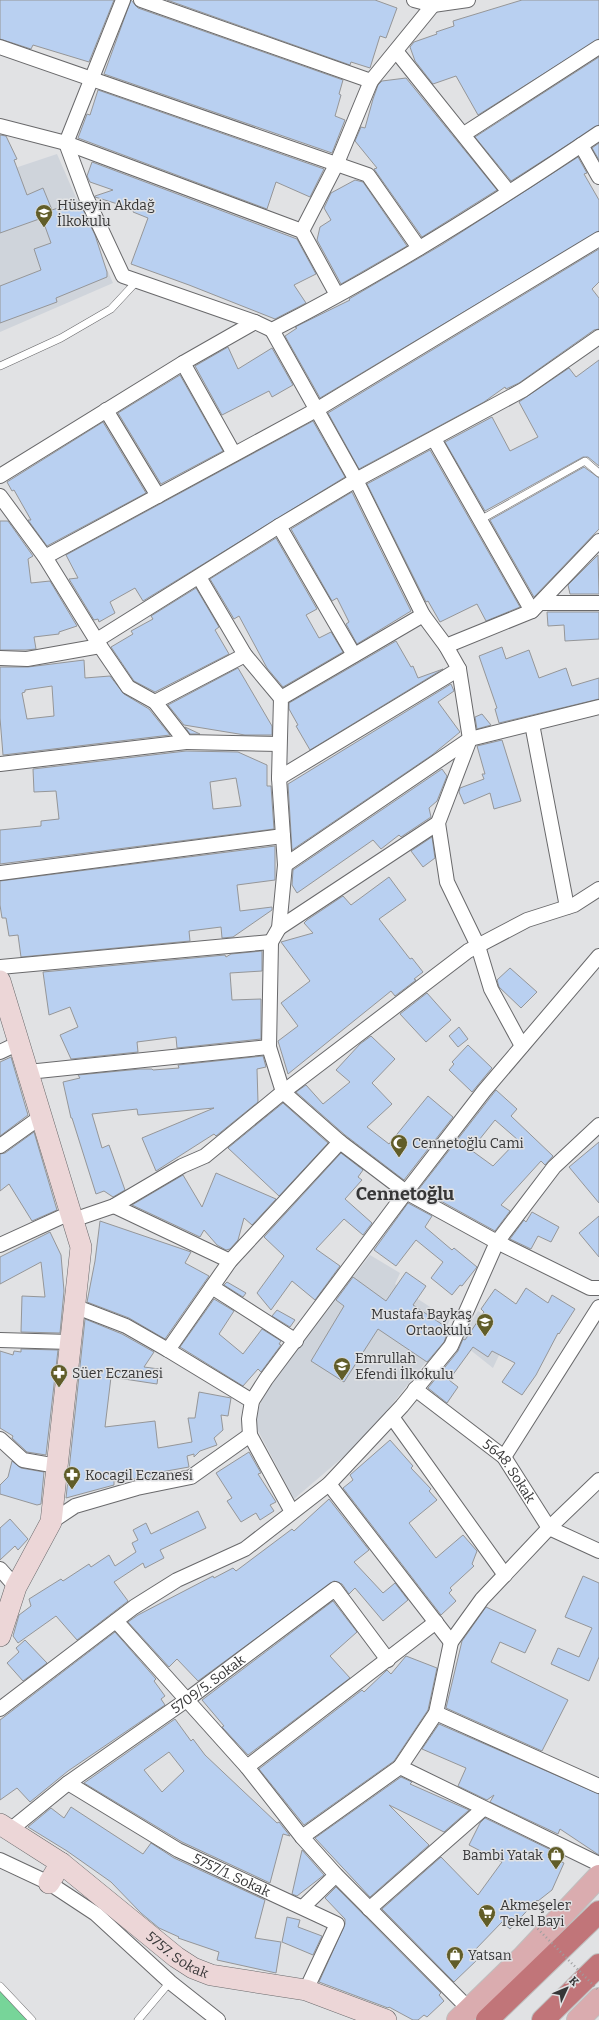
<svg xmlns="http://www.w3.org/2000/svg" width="599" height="2020" font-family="Bitter,serif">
<rect width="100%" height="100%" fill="#e1e2e4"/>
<path fill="#cfd4db" d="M57 154 113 283 0 332V173Z
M370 1255 400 1273 395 1284 450 1320 433 1353 381 1418 349 1452 294 1499 255 1425 262 1396Z
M478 1311 510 1332 493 1368 459 1341Z"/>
<path fill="#77d599" d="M0 1984 35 2020H0Z"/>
<path fill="#b9d0f1" stroke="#959698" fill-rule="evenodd" d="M0 0H114L89 62 33 45 31 49 0 39Z
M131 0 138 8 343 80 339 94 341 95 335 116 345 120 332 153 104 74Z
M167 0H375L397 8 386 38 380 36 370 68 351 62 350 65Z
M522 0H599V39L478 115 456 76 433 84 415 61 410 47 414 42 437 34 436 32 454 26 453 21Z
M599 57V125L511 181 475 137Z
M406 78 497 190 422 237 374 169 377 168 355 141 361 127 365 128 373 99 378 85 382 81Z
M98 90 324 169 310 197 276 182 267 209 78 138 87 114 90 115Z
M0 135 6 136 17 159 14 160 27 195 43 188 52 210 79 201 95 235 107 272V277L56 298 57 302 0 323V286L41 270 34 249 51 243 42 218 0 233Z
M599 143V160L592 148Z
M578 157 587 173 584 174 599 200V231L320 398 285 336 297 328 295 327 350 300 349 299 443 244Z
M92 162 297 239 316 274 294 285 306 303 275 319 189 285 131 264 148 218 133 212 134 209 95 197V196L113 190 90 182 87 176Z
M355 180 363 182 407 246 341 284 317 240 320 227 331 220 324 208 331 193Z
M599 249V282L592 289 599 298V329L594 330 519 383 506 389 505 387 484 402 359 469 328 413Z
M228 347 238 369 272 348 293 385 272 397 269 391 222 415 195 366Z
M599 360V466L588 457H583L485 511 445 442 492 417 510 451 538 437 519 402 569 368 576 377Z
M180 375 223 451 161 484 118 413Z
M313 421 345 477 143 601 135 588 110 602 115 613 99 622 98 619 94 620 69 579 78 578 66 555Z
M103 422 146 493 47 546 28 520H31L14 490 12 491 7 482Z
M430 450 520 607 486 621 477 604 440 622 428 601 426 602 367 484Z
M584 467 599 478V529L534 597 490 520Z
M352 492 411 611 357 644 346 624 349 622 337 598 332 601 291 529Z
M0 521H8L33 556 28 559 31 583 50 581 77 626 59 632V634L34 637 36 649 26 650H0Z
M276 538 317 609 306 615 319 638 331 632 343 652 283 687 267 668 239 616 234 619 210 579Z
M598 555 599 594H570L568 585Z
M196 588 219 627 215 630 229 654 155 692 134 681 111 647 133 634 131 631 153 619 151 616Z
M547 612H599V639L565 641 564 625 548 626Z
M396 641 411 667 413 666 418 678 443 669 310 750 296 726 298 725 289 709V703Z
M502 647 506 659 529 650 539 678 566 668 572 686 599 678V699L499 723 495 709 497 708 479 656Z
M84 660 85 678 110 676 124 694 149 709 170 735 3 755 0 718V667H28ZM52 686 54 716 27 719 22 693 25 692V690Z
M238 668 272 726V735H245L184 725 168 705Z
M451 684 454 691 438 702 460 732 432 755 292 850 288 784Z
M482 714 491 725 477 729 475 717Z
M185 727 200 734H190Z
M502 740 521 801 494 809 490 793 464 804 459 792 460 788 484 779 482 774H485L477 746Z
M186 751 238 752 267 765V786H271L274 829 0 864V830L41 826V821L59 819 56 791 34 792 33 769ZM236 778 241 806 213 809 210 782Z
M442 769 447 776 437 801 429 808 431 817 401 837 399 835 381 849 373 840 297 893 292 885 293 870Z
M432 837 435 858 423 867 411 851Z
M275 846V880L237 885 240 911 272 907V910L233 937 222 938 221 927 189 931 190 941 21 957 18 935 9 936 6 918H2L0 905V881Z
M389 877 406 900 379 919 410 959 412 958 423 972 414 979 416 980 395 996 391 991 288 1074 278 1041 298 1026 281 1003 310 981 281 942 313 933 304 923 307 920 343 896 351 905Z
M262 951V971L230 973 232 1000 261 999V1039L177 1048 176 1037 137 1042 138 1052 71 1059 60 1035 78 1027 70 1007 49 1015 43 972 225 955 226 957 231 954Z
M510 968 537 992 521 1008 499 987 497 980Z
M427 993 451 1020 426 1042 400 1014Z
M459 1027 468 1039 458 1047 449 1036Z
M371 1036 395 1059 372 1083 392 1104 367 1127 389 1144 428 1096 453 1117 404 1180 345 1135 296 1092 306 1085 323 1104 350 1082 336 1070 360 1044Z
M468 1045 492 1068 472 1092 449 1070 454 1064 452 1062Z
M263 1056 266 1067 257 1069 258 1102 216 1136 214 1134 156 1171 142 1138 214 1108 138 1115 137 1109 92 1114 102 1148 109 1145 125 1190 113 1197 104 1191 96 1194 72 1118H71L63 1082 80 1078 78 1075 140 1069H152L153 1070 179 1068 178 1065Z
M11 1057 28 1115 0 1136V1062Z
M496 1090 517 1109 511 1116 553 1156 545 1165 541 1161 501 1205 510 1211 495 1231 419 1189ZM495 1120 518 1140 493 1166 471 1150Z
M283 1103 328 1143 279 1196 228 1148Z
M34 1132 57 1210 32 1221 9 1184 0 1191V1154L5 1153Z
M599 1142V1203L569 1167Z
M341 1153 363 1170 358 1177 362 1180 345 1199 372 1223 363 1235 344 1219 316 1249 340 1266 315 1300 292 1281 271 1310 257 1293 284 1256 264 1237Z
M216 1173 276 1199 252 1225 244 1218 238 1240 230 1249 226 1250 217 1245 204 1230 200 1237 132 1205 183 1175 202 1207Z
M408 1203 432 1216 425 1227 452 1250 454 1248 477 1267 462 1286 460 1285 452 1295 431 1278 443 1262 416 1240 396 1266 374 1250Z
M532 1212 559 1227 551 1242 538 1236 531 1249 510 1239 524 1220 526 1222Z
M599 1216V1257L579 1233Z
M100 1221 191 1252 185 1263 209 1276 165 1339 129 1318 87 1302 95 1261Z
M50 1232 61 1255 64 1291 60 1333 21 1332 22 1296 45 1297 41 1262 0 1284V1257Z
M406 1272 426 1286 413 1305 449 1329 444 1342 427 1362 378 1329 344 1382 311 1361 344 1306 336 1300 353 1277 386 1301Z
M227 1282 246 1293 243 1297 224 1285Z
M526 1288 548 1303 552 1295 575 1309 559 1334 558 1333 536 1375 522 1395 502 1382 515 1363 492 1351 488 1357 473 1347 449 1380 458 1387 447 1403 428 1388 458 1351 463 1339 465 1340 484 1312 481 1309 495 1289 516 1304Z
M214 1299 234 1311 219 1334 243 1354 262 1329 281 1341 279 1344 281 1345 261 1372 258 1369 243 1386 180 1347Z
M277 1310 295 1320 290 1327 272 1316Z
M85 1319 122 1334 154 1352 144 1367 159 1369 157 1384 111 1377 105 1427 155 1421 158 1448 192 1442 188 1418H195L199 1392 231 1398 228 1416 221 1415 223 1430 214 1438 217 1445 200 1451 194 1457V1454L187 1456 189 1467 161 1472 162 1474 145 1478 114 1481V1485L66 1498Z
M21 1349 58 1350 46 1455 27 1452 12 1438 13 1436 0 1428V1351L13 1355 14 1351 21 1352Z
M390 1440 413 1466 411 1468 431 1489 429 1491 437 1500 409 1523 436 1558 463 1535 477 1551 472 1564 474 1566 450 1588 452 1590 449 1593 456 1601 441 1615 343 1488 353 1480 350 1475Z
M249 1452 261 1473 258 1474 276 1502 270 1505 274 1511 260 1520 256 1513 241 1522 227 1501 232 1498 216 1473Z
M12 1461 21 1468 44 1472 41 1504 37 1505 0 1494V1485L8 1477Z
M329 1499 369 1550 354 1562 383 1593 395 1583 408 1600 383 1621 355 1588 349 1594 342 1584 334 1581 198 1681 177 1659 169 1667 128 1622 138 1615 213 1576 214 1578 233 1568 236 1571 292 1529 294 1531Z
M198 1511 206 1528 160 1550 164 1558 145 1568 143 1563 114 1582 128 1601 77 1640 56 1616 18 1643 13 1636 19 1615 31 1606 29 1599 61 1579 63 1581 89 1564 91 1567 109 1555 115 1566 136 1552 132 1543 138 1540 133 1530 146 1523 151 1534Z
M10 1519 28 1539 18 1550 15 1546 0 1560V1528Z
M583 1576 599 1583V1657L589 1681 551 1664 558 1648 579 1657 592 1628 565 1617Z
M333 1601 357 1632 330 1656 350 1678 248 1755 222 1727 224 1726 202 1700Z
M486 1607 536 1630 525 1653 500 1642 491 1662 568 1700 542 1751 446 1708 462 1641Z
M115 1632 156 1679 154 1681 165 1696 161 1699 165 1705 68 1771 30 1802 17 1788 0 1800V1720Z
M25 1640 47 1663 23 1681 7 1663 19 1652 16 1648Z
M406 1656 437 1668 428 1710 394 1761 304 1825 259 1769 362 1690 364 1692 387 1670 391 1674Z
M175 1719 191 1741 193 1739 205 1755 277 1823 279 1822 290 1836 283 1834 270 1883 182 1842 84 1783ZM169 1752 184 1771 162 1792 144 1770Z
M439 1724 599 1794V1855L560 1829 558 1834 490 1802 494 1795 487 1800 458 1786 466 1768 422 1749Z
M401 1777 412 1782 410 1784 469 1810 444 1832 389 1805 429 1845 370 1897 315 1838Z
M71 1807 143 1854 151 1843 174 1858 265 1900 255 1938 281 1942 276 1973 217 1960 219 1952 178 1938 179 1937 159 1928 141 1913 111 1882 67 1851 28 1827 51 1808 64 1818Z
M485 1818 551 1850 549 1856 564 1863 552 1890 538 1901 537 1900 510 1929 502 1922 473 1952 478 1959 454 1982 382 1909 441 1857 478 1895 502 1862 469 1845 480 1823Z
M302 1850 324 1875 297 1896 292 1894Z
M336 1887 441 1993 439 1995 444 2001 427 2017 424 2015 418 2020H413L389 2007 388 2008 319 1982 345 1924V1919L325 1898Z
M287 1917 300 1920 298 1927 322 1936 313 1955 282 1942Z"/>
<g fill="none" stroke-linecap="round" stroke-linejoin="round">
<defs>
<path id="lane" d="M0 366 61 338 111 309 137 281
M480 520 585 461 599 473
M0 1986 32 2020
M138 2020 170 1982"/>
<g id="street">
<path d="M123 0 66 143 86 197 123 276 255 322 272 330C385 273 494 204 599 133"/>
<path d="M141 0 371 81 433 5"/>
<path d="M414 0 433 5 468 0"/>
<path d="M0 47 368 175 419 248"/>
<path d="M396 51 508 191"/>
<path d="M0 126 66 143 302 231 337 295"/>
<path d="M464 134 599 47"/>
<path d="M581 145 599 177"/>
<path d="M302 231 337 163 371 81"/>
<path d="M272 330 356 480 423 615"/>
<path d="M183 363 234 454"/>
<path d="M106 410 158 496"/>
<path d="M434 439 532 611"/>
<path d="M0 476 183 363 255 322"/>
<path d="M0 496 45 557 100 646 128 687 155 702 186 742 279 744"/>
<path d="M279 526 354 655"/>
<path d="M599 541 532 611 446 646 423 615 281 698 279 778 285 865 279 928 271 942 269 1047 283 1092 340 1142 406 1192 497 1242 590 1288H599"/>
<path d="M45 557 316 410 599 239"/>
<path d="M199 577 245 655 281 698"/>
<path d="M541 603H599"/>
<path d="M97 640 279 526 356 480 523 390 599 337"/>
<path d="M446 646 459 669 470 739 438 823 447 882 478 946 491 989 522 1046"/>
<path d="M0 658 27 659 100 646"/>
<path d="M155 702 245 655"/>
<path d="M532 724 567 907"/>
<path d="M0 764 186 742"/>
<path d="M279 778 459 669"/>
<path d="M285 865 470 739 599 707"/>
<path d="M0 873 283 836"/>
<path d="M279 928 438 823"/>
<path d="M0 967 271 942"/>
<path d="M0 1052 19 1043"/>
<path d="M28 1072 269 1047"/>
<path d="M0 1146 42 1116"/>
<path d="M114 1206 230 1261"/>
<path d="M73 1220 114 1206 182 1166 205 1156 283 1092 468 951 527 920 574 905 599 889"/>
<path d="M0 1245 70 1213"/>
<path d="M212 1287 296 1341"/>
<path d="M74 1306 126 1326 168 1350 252 1401"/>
<path d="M0 1340 70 1342"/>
<path d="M168 1350 230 1261 340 1142"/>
<path id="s1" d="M415 1389 504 1457 549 1528 599 1551"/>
<path d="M392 1417 505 1575"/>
<path d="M0 1439 23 1460 57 1466"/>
<path d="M504 1457 599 1307"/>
<path d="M599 1480 549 1528 482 1599 451 1642 436 1713 400 1767 599 1864"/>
<path d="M329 1484 451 1642"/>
<path d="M292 1512 250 1435 249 1419 252 1401 266 1379 406 1192 484 1091 599 956"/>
<path d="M51 1522 75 1506 137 1488 191 1477 250 1435"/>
<path d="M0 1569 16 1587"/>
<path d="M116 1621 247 1767 302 1837 336 1875 469 2009"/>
<path d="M0 1709 134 1607 177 1580 245 1549 329 1484 402 1406 451 1346 497 1242 554 1167 599 1125"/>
<path d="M436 1713 599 1786"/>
<path d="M247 1767 436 1622"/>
<path id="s2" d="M68 1783 178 1850 337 1924 306 1990"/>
<path id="s3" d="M10 1830 68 1783 188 1699 335 1589 388 1660"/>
<path d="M302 1837 400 1767"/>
<path d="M0 1860 49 1883 96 1914 170 1982 218 2020"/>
<path d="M303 1907 336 1875"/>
<path d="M369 1909 483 1809"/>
</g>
<g id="secondary">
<path d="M0 981 81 1247 51 1522 16 1587 0 1636"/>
<path id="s4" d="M0 1824 61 1863 176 1957 193 1968 211 1975 306 1990 386 2020"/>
<path d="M49 1883 61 1863"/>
</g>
<path id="primary" d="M458 2020 524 1956 599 1876
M578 2020 599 1999"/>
<path id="highway" d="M487 2020 599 1912
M543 2020 599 1965"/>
</defs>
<use href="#lane" stroke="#69696b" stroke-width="8"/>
<use href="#street" stroke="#69696b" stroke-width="16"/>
<use href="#secondary" stroke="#69696b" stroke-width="22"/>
<use href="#primary" stroke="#bfbfbf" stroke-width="24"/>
<use href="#highway" stroke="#bfbfbf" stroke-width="24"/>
<use href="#lane" stroke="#fff" stroke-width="7"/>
<use href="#street" stroke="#fff" stroke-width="14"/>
<use href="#secondary" stroke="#ecd6d7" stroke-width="21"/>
<use href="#primary" stroke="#daacaf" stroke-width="22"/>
<use href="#highway" stroke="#c17579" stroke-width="22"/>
<path stroke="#9d9e9f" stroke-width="2.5" stroke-dasharray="1 3" stroke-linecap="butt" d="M532 1923 599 1991"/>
</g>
<defs>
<symbol id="school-pin" viewBox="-11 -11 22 30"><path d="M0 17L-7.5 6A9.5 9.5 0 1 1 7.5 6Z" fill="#615d29" stroke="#e1e2e4"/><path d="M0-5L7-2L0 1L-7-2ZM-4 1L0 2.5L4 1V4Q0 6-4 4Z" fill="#fff"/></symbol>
<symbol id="mosque-pin" viewBox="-11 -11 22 30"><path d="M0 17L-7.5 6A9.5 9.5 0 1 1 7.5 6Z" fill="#615d29" stroke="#e1e2e4"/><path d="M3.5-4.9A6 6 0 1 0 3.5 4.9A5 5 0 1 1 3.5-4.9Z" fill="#fff"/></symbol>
<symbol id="pharmacy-pin" viewBox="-11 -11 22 30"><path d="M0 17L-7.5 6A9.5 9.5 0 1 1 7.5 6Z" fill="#615d29" stroke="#e1e2e4"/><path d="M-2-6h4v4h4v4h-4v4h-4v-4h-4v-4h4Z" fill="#fff"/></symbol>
<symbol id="shop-pin" viewBox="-11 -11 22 30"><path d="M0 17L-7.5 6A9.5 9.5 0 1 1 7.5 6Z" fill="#615d29" stroke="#e1e2e4"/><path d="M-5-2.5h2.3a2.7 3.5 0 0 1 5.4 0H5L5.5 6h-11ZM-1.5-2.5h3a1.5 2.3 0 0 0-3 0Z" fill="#fff"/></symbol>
<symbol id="supermarket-pin" viewBox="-11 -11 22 30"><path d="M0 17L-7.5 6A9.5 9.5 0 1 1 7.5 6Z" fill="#615d29" stroke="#e1e2e4"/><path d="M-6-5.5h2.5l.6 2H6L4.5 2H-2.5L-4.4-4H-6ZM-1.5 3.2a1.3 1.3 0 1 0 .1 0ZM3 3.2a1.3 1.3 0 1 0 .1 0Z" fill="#fff"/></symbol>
</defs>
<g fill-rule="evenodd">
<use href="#school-pin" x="34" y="203" width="20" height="27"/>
<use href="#mosque-pin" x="389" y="1133" width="20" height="27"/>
<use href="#school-pin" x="475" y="1312" width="20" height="27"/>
<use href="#school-pin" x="332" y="1356" width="20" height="27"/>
<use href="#pharmacy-pin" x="49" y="1363" width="20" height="27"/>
<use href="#pharmacy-pin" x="62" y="1465" width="20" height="27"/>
<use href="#shop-pin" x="546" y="1845" width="20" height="27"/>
<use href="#supermarket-pin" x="477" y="1903" width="20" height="27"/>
<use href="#shop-pin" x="445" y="1945" width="20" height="27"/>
</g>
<g text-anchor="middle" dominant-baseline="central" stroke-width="3" stroke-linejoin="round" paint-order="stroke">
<g font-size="14" fill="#363637" stroke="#e1e2e4" text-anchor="start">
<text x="57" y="205">Hüseyin Akdağ<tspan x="57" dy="16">İlkokulu</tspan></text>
<text x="412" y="1143">Cennetoğlu Cami</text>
<text x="472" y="1314" text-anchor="end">Mustafa Baykaş<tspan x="472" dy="16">Ortaokulu</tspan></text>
<text x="355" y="1358">Emrullah<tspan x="355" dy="16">Efendi İlkokulu</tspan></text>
<text x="72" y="1373">Süer Eczanesi</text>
<text x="85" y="1475">Kocagil Eczanesi</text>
<text x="543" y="1855" text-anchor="end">Bambi Yatak</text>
<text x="500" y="1905">Akmeşeler<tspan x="500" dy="16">Tekel Bayi</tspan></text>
<text x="468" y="1955">Yatsan</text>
</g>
<g font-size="14" fill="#363637" stroke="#e1e2e4">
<text stroke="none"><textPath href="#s1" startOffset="126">5648. Sokak</textPath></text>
<text stroke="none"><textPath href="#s3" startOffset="246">5709/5. Sokak</textPath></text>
<text stroke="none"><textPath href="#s2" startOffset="188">5757/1. Sokak</textPath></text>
<text stroke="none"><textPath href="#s4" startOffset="221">5757. Sokak</textPath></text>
</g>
<g font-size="18" font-weight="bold" fill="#363637" stroke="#e1e2e4">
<text x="405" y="1194">Cennetoğlu</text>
</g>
</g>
<g transform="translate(567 1988) rotate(46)" stroke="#e1e2e4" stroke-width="3" paint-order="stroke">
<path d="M0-3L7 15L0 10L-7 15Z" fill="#363637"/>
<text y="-6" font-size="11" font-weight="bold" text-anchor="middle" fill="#363637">K</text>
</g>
</svg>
